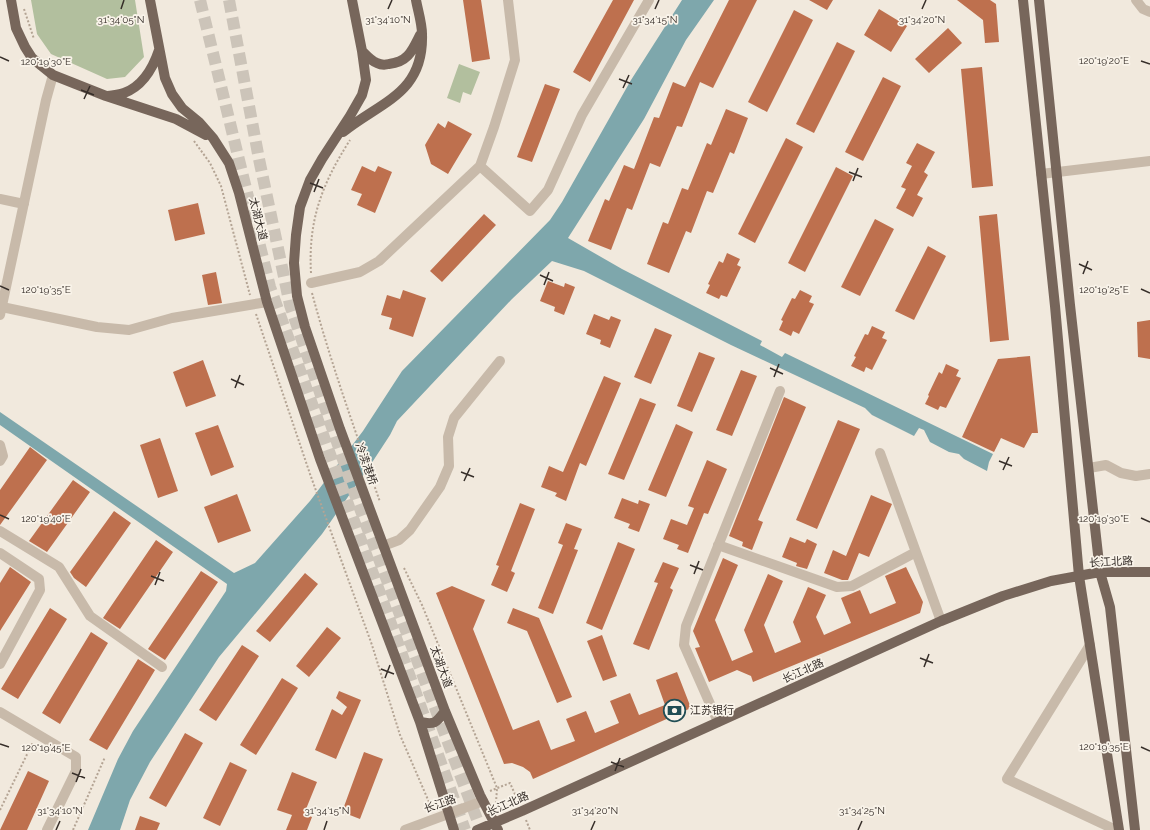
<svg xmlns="http://www.w3.org/2000/svg" width="1150" height="830" font-family="Raleway,'Noto Sans SC',sans-serif">
<rect width="100%" height="100%" fill="#f1e9dd"/>
<path fill="#b2bf9e" d="M31 0H135L144 57 125 77 107 79 51 54 37 34Z
M459 64 480 72 471 95 463 92 460 103 447 98Z"/>
<path fill="#7ea7ac" d="M682 0H714L686 40 644 119 568 238 622 269 762 341 760 345 782 357 785 353 993 454 989 462 987 471 964 459 959 454 949 452 930 442 924 430 919 428 914 436 872 415 865 408 731 345 584 271 552 261 512 299 397 421 390 435 373 461 322 534 219 657 150 762 130 800 120 830H88L118 759 133 731 226 591 227 584 0 425V412L234 573 255 563 310 501 363 431 402 371 550 220 562 202 631 80Z"/>
<path fill="#be704e" d="M463 0H481L490 59 472 62Z
M613 0H634L590 82 573 72Z
M729 0H757L713 88 700 82 682 127 677 126 660 167 650 163 632 210 627 208 611 250 588 241 605 199 609 201 624 165 634 169 654 117 659 118 673 82 685 87Z
M809 0H833L827 10Z
M957 0H990L996 4 999 42 985 43 983 20Z
M879 9 907 26 891 52 864 35Z
M794 10 813 20 767 112 748 102Z
M948 28 962 43 929 73 915 59Z
M837 42 855 51 814 133 796 124Z
M982 67 993 186 972 188 961 69Z
M883 77 901 86 863 161 845 152Z
M545 84 560 89 532 162 517 157Z
M726 109 748 118 734 154 730 152 713 193 707 191 691 233 686 231 669 273 647 264 663 222 668 224 682 188 688 190 707 143 711 145Z
M448 121 472 134 448 174 431 164 425 145 438 123 445 128Z
M786 138 803 147 755 243 738 234Z
M917 143 935 152 924 172 928 175 917 195 923 198 913 217 896 208 906 189 901 187 912 166 906 163Z
M362 166 375 172 378 166 392 172 375 213 357 205 362 194 351 190Z
M836 167 853 176 805 272 788 263Z
M198 203 205 234 175 241 168 210Z
M484 214 496 225 442 282 430 271Z
M997 214 1009 340 990 342 979 216Z
M875 219 894 229 860 296 841 287Z
M928 246 946 256 914 320 895 311Z
M727 253 740 259 737 265 741 267 727 297 721 295 719 299 706 293 710 285 708 284 719 261 723 263Z
M216 272 222 303 208 305 202 275Z
M548 281 564 287 565 283 575 287 564 315 554 311 555 307 540 301Z
M403 290 426 298 413 337 389 329 392 318 381 315 387 295 400 299Z
M800 290 812 296 809 302 814 304 799 334 793 331 791 336 779 330 783 321 781 320 792 298 795 299Z
M594 314 609 320 611 316 621 320 610 348 600 344 601 340 586 334Z
M1150 320V359L1138 357 1137 322Z
M872 326 885 332 882 338 887 340 872 370 866 367 864 372 851 366 856 357 854 356 865 334 868 335Z
M655 328 672 335 651 384 634 377Z
M699 352 715 358 692 412 677 406Z
M1030 356 1038 433H1032L1024 448 1001 438 994 452 962 437 998 359Z
M203 360 216 396 186 407 173 372Z
M946 364 959 370 956 376 961 378 946 408 940 406 938 410 925 404 929 396 928 395 939 372 942 374Z
M741 370 757 376 732 436 716 430Z
M604 376 621 383 586 466 580 463 566 501 555 496 557 493 541 487 549 466 563 472Z
M784 397 806 407 758 520 763 522 752 550 742 546 743 542 729 536Z
M640 398 656 404 624 480 608 474Z
M838 420 860 429 817 529 796 520Z
M676 424 693 432 666 497 648 490Z
M218 425 234 467 211 476 195 433Z
M160 438 178 491 158 498 140 445Z
M30 447 47 460 0 525V490Z
M707 460 727 469 708 514 704 513 688 553 677 549 679 545 663 539 671 519 687 525 694 508 688 506Z
M73 480 90 492 47 552 29 541Z
M237 494 251 531 218 543 204 507Z
M871 495 892 504 869 557 859 553 848 580H842L824 573 833 550 846 556Z
M622 498 638 504 639 500 650 504 639 532 628 528 630 524 614 518Z
M520 503 535 509 511 571 515 573 507 592 491 585 499 566 496 565Z
M114 511 131 523 86 587 74 578 70 572Z
M566 523 582 529 574 549 578 550 553 614 538 608 563 545 558 543Z
M790 537 805 543 807 539 817 544 807 569 796 566 797 563 782 557Z
M156 540 173 552 120 629 103 618Z
M618 542 635 549 602 630 586 623Z
M723 558 738 565 715 620 732 661 753 652 744 630 768 574 783 581 764 625 775 653 801 642 793 622 808 587 826 595 816 617 824 635 851 623 841 598 860 590 870 614 896 603 885 576 906 567 923 602 920 613 753 682 751 676 737 670 709 682 695 648 700 647 693 631Z
M663 562 679 568 670 588 673 590 649 650 633 644 658 583 654 582Z
M10 567 31 582 0 631V583Z
M201 571 218 582 165 660 148 649Z
M305 573 318 584 270 642 256 631Z
M452 586 485 600 473 629 513 730 539 720 551 750 575 741 566 719 586 711 595 733 619 723 610 701 630 693 639 715 665 705 656 680 677 672 691 708 533 779 530 772 523 767 512 763 504 764 436 593Z
M50 608 67 619 18 699 1 689Z
M513 608 539 618 572 697 557 703 527 631 507 623Z
M327 627 341 638 309 677 296 666Z
M91 632 108 643 60 724 42 713Z
M602 635 617 676 603 681 587 641Z
M242 645 259 656 216 721 199 710Z
M138 659 155 670 107 750 89 740Z
M282 678 298 688 256 755 240 745Z
M339 691 361 700 336 759 315 750 332 709 342 715 347 707 336 698Z
M185 733 203 743 166 807 149 798Z
M364 752 383 759 360 819 342 812Z
M230 762 247 770 220 826 203 818Z
M28 771 49 781 27 830H0Z
M292 772 317 782 304 814 312 817 307 830H286L292 815 277 810Z
M140 816 160 823 157 830H135Z"/>
<g fill="none" stroke-linecap="round" stroke-linejoin="round">
<path stroke="#ccc4b9" stroke-width="12" stroke-dasharray="12 6" stroke-linecap="butt" d="M200 0 270 287 465 830
M229 0 259 159 290 305 358 503 481 830"/>
<path stroke="#b4a494" stroke-width="2" stroke-dasharray="2 2" stroke-linecap="butt" d="M24 9 34 39
M194 141 210 163 221 186 250 295
M311 273C308 220 322 184 350 140
M312 293C331 364 356 433 380 502
M256 314 310 474 372 645 400 735 432 809
M404 568 422 605 497 788 496 803
M490 791 510 783 518 801
M0 810 33 742
M526 820 530 830
M73 830 105 757"/>
<path stroke="#c8baaa" stroke-width="10" d="M1136 0 1143 9 1150 12
M480 166 530 211 548 190 582 115 649 0
M1041 174 1150 161
M0 199 24 204
M311 283 360 272 379 261 480 166 494 127 515 60 508 0
M2 307 97 327 129 330 172 318 267 302
M0 315 46 100 53 75
M0 445 3 456 0 461
M880 453 941 621
M1089 468 1106 465 1121 473 1136 476 1150 474
M0 531 59 567 90 616 162 667
M718 545 837 587 852 586 916 552
M383 546 399 540 410 530 440 487 449 466 448 437 454 418 500 361
M0 553 39 579 40 590 0 664
M1090 645 1007 779 1116 830
M0 712 76 757V771L47 830
M718 722 684 645 686 626 780 391
M405 830 483 801"/>
<path stroke="#77665b" stroke-width="10" d="M11 0 16 28 25 47 32 58 53 75 106 96 176 119 206 135
M150 0 165 78 172 94 182 108 199 122 213 138 229 163 239 193 267 302 320 459 420 722 454 830
M352 0 362 51 366 80 362 95 350 116 322 159 310 180 300 207 296 235 294 263 297 296 305 327 340 429 445 711 480 795 498 830
M1023 0 1055 306 1079 576 1119 830
M1039 0 1070 305 1100 572 1110 607 1135 830
M362 51C366 55 371 61 377 63 381 65 385 65 389 64 408 62 412 51 420 35
M108 96C113 95 119 95 124 93 143 86 153 68 159 50
M343 132C382 101 424 93 422 34 422 23 418 11 416 0
M420 722C435 725 436 723 445 711
M477 830 522 811 941 621 1003 596 1051 581 1100 572H1150"/>
</g>
<path fill="none" stroke="#362e29" stroke-width="1.5" d="M121 9 124 0M388 9 392 0M655 9 659 0M922 9 926 0M0 57 9 61M1141 61 1150 64M619 79 632 84M623 88 629 75M81 90 94 95M84 99 90 86M849 172 862 177M853 181 858 168M310 183 323 188M314 192 319 179M1079 264 1092 270M1083 274 1088 261M540 275 553 281M544 285 549 272M0 286 9 290M1141 289 1150 293M770 368 783 374M774 377 779 364M231 379 244 385M235 388 240 375M999 461 1012 466M1003 470 1009 457M461 472 474 477M464 481 470 468M0 515 9 519M1141 518 1150 522M690 565 703 570M694 574 699 561M151 576 164 581M155 585 160 572M920 658 933 663M924 667 929 654M381 669 394 674M385 678 390 665M0 744 9 747M1141 747 1150 751M611 762 624 767M615 771 620 758M72 773 85 778M76 782 81 769M56 830 60 821M324 830 327 821M591 830 595 821M858 830 862 821"/>
<defs>
<symbol id="bank-ring" viewBox="-11 -11 22 22"><circle r="9.5" fill="#f9f3e9" stroke="#214e55" stroke-width="1.5"/><path d="M-6-4H6V4H-6ZM0-2.3a2.3 2.3 0 1 0 0 4.6a2.3 2.3 0 1 0 0-4.6Z" fill="#214e55"/></symbol>
</defs>
<g fill-rule="evenodd">
<use href="#bank-ring" x="662" y="698" width="25" height="25"/>
</g>
<g text-anchor="middle" dominant-baseline="central" stroke-width="3.5" stroke-linejoin="round" paint-order="stroke">
<g font-size="11" fill="#362e29" stroke="#f9f3e9">
<text transform="translate(258 219) rotate(76)">太湖大道</text>
<text transform="translate(366 464) rotate(70)">冷渎港桥</text>
<text transform="translate(1111 562) rotate(-3)">长江北路</text>
<text transform="translate(441 667) rotate(70)">太湖大道</text>
<text transform="translate(803 671) rotate(-24)">长江北路</text>
<text transform="translate(440 804) rotate(-19)">长江路</text>
<text transform="translate(508 804) rotate(-24)">长江北路</text>
</g>
<g font-size="11" fill="#362e29" stroke="#f9f3e9" text-anchor="start">
<text x="690" y="710">江苏银行</text>
</g>
</g>
<g font-size="10" text-anchor="middle" fill="#362e29" stroke="#f9f3e9" stroke-width="3.5" stroke-linejoin="round" paint-order="stroke">
<text x="121" y="23">31°34'05"N</text>
<text x="388" y="23">31°34'10"N</text>
<text x="655" y="23">31°34'15"N</text>
<text x="922" y="23">31°34'20"N</text>
<text x="1104" y="64">120°19'20"E</text>
<text x="46" y="65">120°19'30"E</text>
<text x="1104" y="293">120°19'25"E</text>
<text x="46" y="293">120°19'35"E</text>
<text x="1104" y="522">120°19'30"E</text>
<text x="46" y="522">120°19'40"E</text>
<text x="1104" y="750">120°19'35"E</text>
<text x="46" y="751">120°19'45"E</text>
<text x="60" y="814">31°34'10"N</text>
<text x="327" y="814">31°34'15"N</text>
<text x="595" y="814">31°34'20"N</text>
<text x="862" y="814">31°34'25"N</text>
</g>
</svg>
